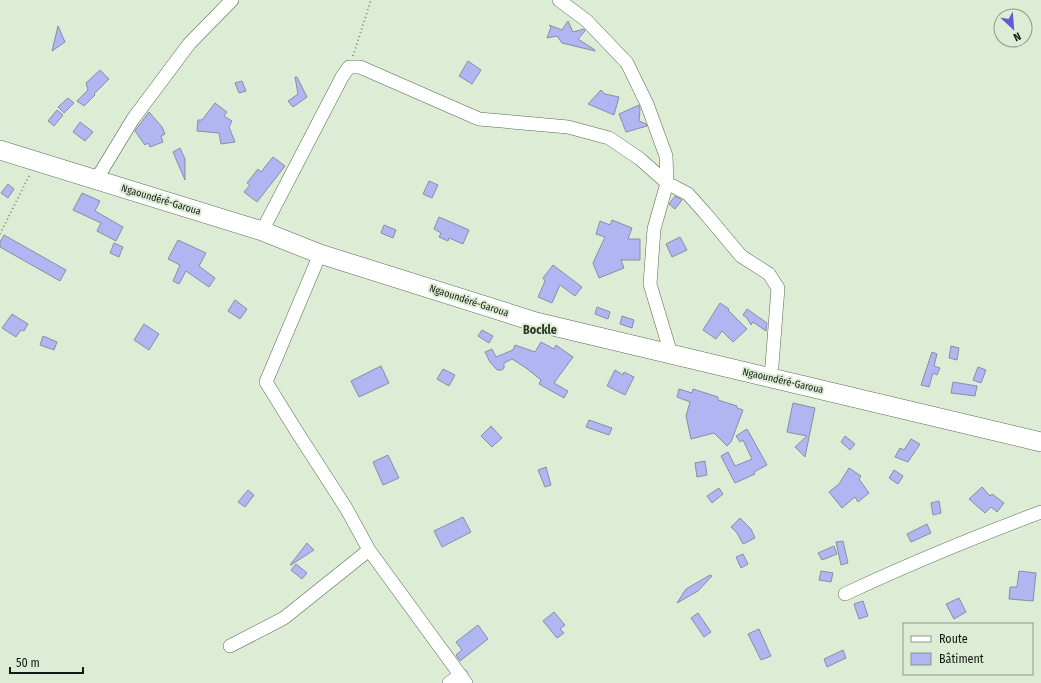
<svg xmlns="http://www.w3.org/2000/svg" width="1041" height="683" font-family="'Fira Sans Condensed',sans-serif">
<rect width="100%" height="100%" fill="#ddecd4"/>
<path fill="#afb6f1" stroke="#8a8da5" d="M568 21 573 32 584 29 585 31 578 39 595 50V51L562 43 557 36 547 38 551 27 549 25 562 30Z
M58 26 65 42 52 51Z
M468 61 481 70 472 84 459 76Z
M100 70 109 79 94 94 95 95 84 106 77 101 88 90 86 83Z
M295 77H297L307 97 293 107 288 101 298 94Z
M242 81 246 91 239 93 235 83Z
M601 90 605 94 619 97 614 115 588 104Z
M68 98 74 103 64 113 58 107Z
M215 103 227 112 224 116 232 121 229 127 235 142 221 144 219 133 197 131 198 120H202Z
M639 105 640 109 639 121 646 124 647 126 626 132 619 114Z
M57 110 63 115 54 126 48 121Z
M149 112 162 127 165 134 161 136 163 142 150 147 148 143 145 145 135 131Z
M80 122 93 132 85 141 73 132Z
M180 148 185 159V180L173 152Z
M273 157 285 166 257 202 244 192 250 185 247 183 258 169 261 172Z
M429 181 438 185 432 198 423 194Z
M8 184 14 189 8 198 1 193Z
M82 193 100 201 95 211 123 227 116 241 97 231 101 223 73 210Z
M675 196 682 200 675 209 669 204Z
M439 217 469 230 463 244 449 238 448 241 439 237 441 233 434 229Z
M612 220 632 228 628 239H640V260H621L624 268 599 278 593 263 605 237 596 234 600 221 610 225Z
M384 225 396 230 393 238 381 233Z
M4 235 66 270 60 281 0 247V242Z
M680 237 687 250 672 257 666 244Z
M178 240 206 253 199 266 215 278 209 287 186 271 179 284 173 281 180 265 168 259Z
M114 243 123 247 119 257 110 253Z
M553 265 582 287 575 296 560 285 552 303 538 297 545 281 543 278Z
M235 300 247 309 240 319 228 311Z
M720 303 729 309 728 310 747 329 733 342 722 331 716 339 703 330Z
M597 307 610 312 608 319 595 314Z
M747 309 767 323 766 331 753 322 751 325 747 318 743 315Z
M12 314 28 324 24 331 21 330 16 337 2 328Z
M622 316 634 320 632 328 620 324Z
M144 324 159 334 149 350 134 340Z
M482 330 493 336 489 343 478 336Z
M43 336 57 342 54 350 40 345Z
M541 342 554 349 556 345 573 357 554 383 568 391 564 398 539 384 541 380 526 368 512 359 504 363V368L502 370H497L490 362 485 352 492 349 496 357 513 350 515 345 535 352Z
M951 346 959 348 957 360 949 358Z
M932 352 937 354 934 366 940 368 937 375 933 373 929 387 921 385Z
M381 366 389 383 359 397 351 381Z
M978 367 986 370 981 383 973 380Z
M443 369 455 375 449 386 437 379Z
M615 370 623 375 624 372 634 377 625 395 607 386Z
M953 382 977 386 975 396 951 393Z
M679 389 692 393 693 389 718 397V400L737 406V408L743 410 731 442 727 446 714 433 691 439 686 416 690 402 677 397Z
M793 403 815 408 805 457 795 447 807 436 787 432Z
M589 420 612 428 609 435 586 427Z
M491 426 502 438 492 447 481 436Z
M747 429 767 465 754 472 755 474 735 483 721 456 728 452 735 466 752 459 743 440 740 442 736 436Z
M845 436 855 444 850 450 841 442Z
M911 439 920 444 908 462 895 457 900 448 904 450Z
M388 455 399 478 383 485 373 462Z
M705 461 707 475 697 477 695 463Z
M546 467 551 485 545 487 538 470Z
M849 468 861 476 859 479 869 493 858 502 855 497 842 508 829 492 839 484Z
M894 470 903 476 898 484 889 478Z
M982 487 990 496 992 494 1004 503 997 512 991 507 985 513 969 499Z
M719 488 723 494 712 503 707 496Z
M248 490 254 495 245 507 238 502Z
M939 501 941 513 933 515 931 503Z
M463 517 471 532 442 547 434 531Z
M740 518 751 529 755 538 743 544 737 533 731 527Z
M927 524 931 533 911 542 907 534Z
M843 541 848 563 841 565 836 542Z
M307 543 314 550 291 565H290Z
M834 546 837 554 822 560 818 553Z
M743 554 748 564 741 568 736 557Z
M296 564 307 573 302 579 291 570Z
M821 571 833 573 831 582 819 580Z
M1019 571 1036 573 1033 601 1009 599 1010 587H1017Z
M710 575 712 576 698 591 677 603 686 589Z
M959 598 966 612 954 619 946 604Z
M863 601 868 616 859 619 854 604Z
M554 612 565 625 560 629 564 633 557 638 543 621Z
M698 613 711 632 704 637 691 618Z
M478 625 488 639 460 661 456 655 462 650 456 642Z
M759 629 771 656 761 660 748 634Z
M843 650 846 658 827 667 824 659Z"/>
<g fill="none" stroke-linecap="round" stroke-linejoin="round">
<defs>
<path id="minor" d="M559 0 587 21 627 63 647 104 666 156 667 183 654 229 650 284 671 354
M96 180 133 119 189 44 232 0
M262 231 342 77 349 67H360L479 119 568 127 609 138 640 159 667 183 688 194 705 213 741 256 769 274 778 288 771 378
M320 254 266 382 297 432 346 508 369 550 466 683
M845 594C909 564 975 537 1041 512
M230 646 284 618 369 550
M449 683 461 675"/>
<path id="highway" d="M0 150 262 231 320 254 536 322 1041 442"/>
</defs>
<use href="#minor" stroke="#5b6853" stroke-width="14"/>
<use href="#highway" stroke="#5b6853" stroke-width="20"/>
<path stroke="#828d7c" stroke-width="2" stroke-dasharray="1 3" stroke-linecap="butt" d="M353 56 371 0
M0 234 30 174"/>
<use href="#minor" stroke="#fff" stroke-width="13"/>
<use href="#highway" stroke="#fff" stroke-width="19"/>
</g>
<g text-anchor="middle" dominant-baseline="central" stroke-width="4" stroke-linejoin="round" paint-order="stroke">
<g font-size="10" fill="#141911" stroke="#ddecd4">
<text transform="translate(161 200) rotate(17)">Ngaoundéré-Garoua</text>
<text transform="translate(469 301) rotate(18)">Ngaoundéré-Garoua</text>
<text transform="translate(783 381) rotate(13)">Ngaoundéré-Garoua</text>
</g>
<g font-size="12" font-weight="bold" fill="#2d3825" stroke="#ddecd4">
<text x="540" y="330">Bockle</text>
</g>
</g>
<rect x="903" y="623" width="130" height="52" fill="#ddecd4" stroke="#8d9886"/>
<rect x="911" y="636" width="20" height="6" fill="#ffffff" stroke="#8d9886"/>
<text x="939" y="643" font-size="12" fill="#141911">Route</text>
<rect x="911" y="653" width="20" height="12" fill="#afb6f1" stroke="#8d9886"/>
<text x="939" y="663" font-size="12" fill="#141911">Bâtiment</text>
<g transform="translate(1013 28) rotate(154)"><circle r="19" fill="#ddecd4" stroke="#8d9886"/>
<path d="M0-3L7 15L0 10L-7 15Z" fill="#5f5bd4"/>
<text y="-6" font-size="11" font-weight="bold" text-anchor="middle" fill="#141911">N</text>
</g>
<path d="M10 667v6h73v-6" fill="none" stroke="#141911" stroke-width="2"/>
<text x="16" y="667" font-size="12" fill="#141911" stroke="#ddecd4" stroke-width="3" paint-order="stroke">50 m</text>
</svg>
